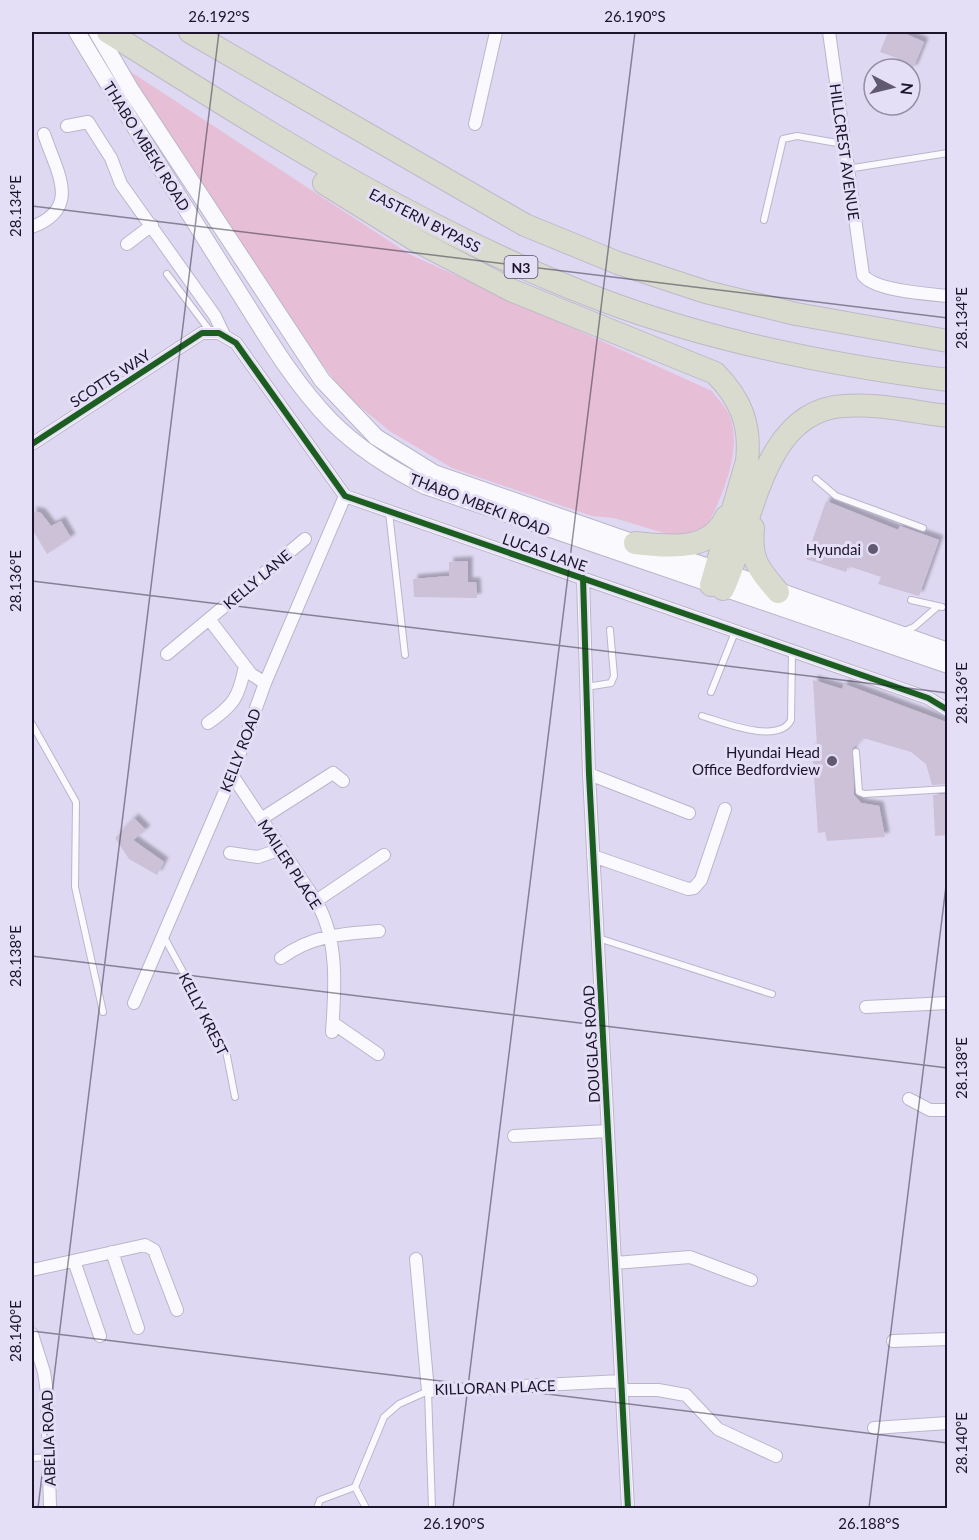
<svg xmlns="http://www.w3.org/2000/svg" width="979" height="1540" font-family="Lato,sans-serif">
<defs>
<filter id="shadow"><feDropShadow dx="4.5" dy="-4.5" stdDeviation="1.5" flood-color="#0004"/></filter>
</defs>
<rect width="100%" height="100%" fill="#dfd8f2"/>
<path fill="#e6bfd6" d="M128 70 409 254 712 391C717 398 725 406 729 414 744 451 721 498 705 531L684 539 614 518 592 516 452 468 391 432 348 397 285 317Z"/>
<path fill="#ccc1d7" filter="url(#shadow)" d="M888 32H907L906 34 924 42 913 69H893L897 58 880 52Z
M826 501 898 530 900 526 939 540 919 596 878 584 881 577 848 566 846 572 806 559Z
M32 511 41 513 51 526 61 521 71 538 47 554 32 529Z
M468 561V582H476L477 598 414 597 413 579 449 576V562Z
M813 680 842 689 844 684 946 722 948 784 932 785 926 764 911 752 863 738 852 749 854 795 861 803 879 806 885 837 827 841 825 832 818 833 812 748 817 747Z
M948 794V835L935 836 933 795Z
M134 818 146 830 133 840 164 862 157 875 129 859 115 838Z"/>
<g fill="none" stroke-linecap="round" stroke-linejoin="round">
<defs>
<path id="lane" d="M847 169 948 153
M764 220 783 139 797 136 843 144
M167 274 210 331
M816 479 836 496 923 528
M389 512 405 655
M911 600 942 607
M902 632 914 627 936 608
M586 687 611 683 614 676 610 630
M711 692 735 632
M702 716C722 722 779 745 791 720L792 652
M32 724 76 802 75 887 103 1012
M856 752 859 792 864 794 948 789
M163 935 226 1051 235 1097
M598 938 772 994
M32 1458 49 1457
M355 1487 366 1508
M317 1508 320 1500 355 1487 384 1417 399 1404 428 1391 432 1508"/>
<path id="street" d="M829 32 863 275C874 291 929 294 948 296
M475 124 496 32
M67 126 88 122 111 158 121 184 215 316 224 335
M32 227C82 208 57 173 44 134
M127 244 152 225
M32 444 202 333H219L236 343 345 496 928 698 948 710
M583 578 589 774 628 1508
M209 619 251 674 265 683
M167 654 305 539
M208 723C234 705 239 697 245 666
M589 774 689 813
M232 775 316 901C339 940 335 989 332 1032
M261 819 333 773 343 781
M230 853 258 857 281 849
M593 856 688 889 694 888 701 880 725 809
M316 901 384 855
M281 958C312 935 342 934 379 931
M134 1003 232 775 265 683 345 496
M866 1007 948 1003
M333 1023 378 1054
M909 1099 930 1110H948
M514 1136 608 1131
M112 1252 138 1328
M416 1259 428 1391 621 1381
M74 1261 100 1336
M615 1263 690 1257 751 1280
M32 1270 145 1245 154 1250 177 1310
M32 1334 44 1372 47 1392 50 1508
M893 1341 948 1339
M622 1390H658L686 1395 718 1429 776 1456
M874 1428 948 1423"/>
<path id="secondary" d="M77 32C125 113 176 192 226 272 259 323 289 378 331 421 358 448 391 469 425 486L948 665
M97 32 131 90 322 380 376 437 434 473 635 543 731 574 948 651"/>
<path id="highway" d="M108 32C267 132 425 233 602 300 713 342 830 365 948 380
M190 32 525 225 618 263 706 292 796 314 948 341
M324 183 417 241 511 290 715 373C741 399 751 425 747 461L711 585
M753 528C750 560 758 568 778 592
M635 543C668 546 710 553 726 517
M723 589C752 530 760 411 843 406 877 403 913 412 948 416"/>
</defs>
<use href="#lane" stroke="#bbb5cb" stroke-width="8"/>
<use href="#street" stroke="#bbb5cb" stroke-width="14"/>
<use href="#secondary" stroke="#bbb5cb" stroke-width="18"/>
<use href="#highway" stroke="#beb9c7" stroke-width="24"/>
<use href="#lane" stroke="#faf9fd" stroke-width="6"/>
<use href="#street" stroke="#faf9fd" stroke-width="12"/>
<use href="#secondary" stroke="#faf9fd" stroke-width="16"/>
<use href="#highway" stroke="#d9dbcf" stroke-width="22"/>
<defs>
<path id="cycleway" d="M32 444 202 333H219L236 343 345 496 928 698 948 710
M583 578 589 774 628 1508"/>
</defs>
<use href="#cycleway" stroke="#e4def6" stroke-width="10"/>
<use href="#cycleway" stroke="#1b5e20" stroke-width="6"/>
</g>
<path fill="none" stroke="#1b142a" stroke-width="1.5" stroke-opacity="0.45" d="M32 206 948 318M32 581 948 693M32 956 948 1068M32 1331 948 1443M38 1508 219 32M453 1508 635 32M869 1508 948 870"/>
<g fill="#605970" stroke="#e4def6" stroke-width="2">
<circle cx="873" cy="549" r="6"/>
<circle cx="832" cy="761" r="6"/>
</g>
<g text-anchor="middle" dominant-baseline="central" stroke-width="6" stroke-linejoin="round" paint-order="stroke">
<rect fill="#e4def6" stroke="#575167" stroke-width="1.5" x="504.5" y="256" width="33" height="22" rx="4.5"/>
<g font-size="14" font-weight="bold" fill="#1b142a">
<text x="521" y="267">N3</text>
</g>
<g font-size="15" fill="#1b142a" stroke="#e4def6">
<text transform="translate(147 146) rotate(58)">THABO MBEKI ROAD</text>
<text transform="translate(845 152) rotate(82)">HILLCREST AVENUE</text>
<text transform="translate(425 220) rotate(27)">EASTERN BYPASS</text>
<text transform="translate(110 378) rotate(-33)">SCOTTS WAY</text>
<text transform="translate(480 504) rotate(21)">THABO MBEKI ROAD</text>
<text transform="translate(545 552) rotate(19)">LUCAS LANE</text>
<text transform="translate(257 579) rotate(-40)">KELLY LANE</text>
<text transform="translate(240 750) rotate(-69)">KELLY ROAD</text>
<text transform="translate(290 864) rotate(57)">MAILER PLACE</text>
<text transform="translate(204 1014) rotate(63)">KELLY KREST</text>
<text transform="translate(591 1044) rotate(-93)">DOUGLAS ROAD</text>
<text transform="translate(495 1387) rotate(-2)">KILLORAN PLACE</text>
<text transform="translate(48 1438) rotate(-92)">ABELIA ROAD</text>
</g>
<g font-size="15" fill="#1b142a" stroke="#e4def6" text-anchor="end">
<text x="861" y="549">Hyundai</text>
<text x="820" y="752">Hyundai Head<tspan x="820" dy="17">Office Bedfordview</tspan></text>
</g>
</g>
<rect width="979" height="1540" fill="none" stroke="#e4def6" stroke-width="66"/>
<g transform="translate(892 87) rotate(97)"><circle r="28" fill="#e4def6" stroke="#948da4" stroke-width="1.5"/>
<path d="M0-4.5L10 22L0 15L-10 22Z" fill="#605970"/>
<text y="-9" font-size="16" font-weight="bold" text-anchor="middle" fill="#1b142a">N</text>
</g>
<rect x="33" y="33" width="913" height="1474" fill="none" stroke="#1b142a" stroke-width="2"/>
<g font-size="15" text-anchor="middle" fill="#1b142a">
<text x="219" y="22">26.192°S</text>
<text x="635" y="22">26.190°S</text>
<text transform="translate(16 206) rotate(-90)" y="5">28.134°E</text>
<text transform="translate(962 318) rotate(-90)" y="5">28.134°E</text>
<text transform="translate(16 581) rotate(-90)" y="5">28.136°E</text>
<text transform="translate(962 693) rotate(-90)" y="5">28.136°E</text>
<text transform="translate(16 956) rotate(-90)" y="5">28.138°E</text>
<text transform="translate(962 1068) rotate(-90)" y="5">28.138°E</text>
<text transform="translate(16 1331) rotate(-90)" y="5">28.140°E</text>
<text transform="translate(962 1443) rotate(-90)" y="5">28.140°E</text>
<text x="454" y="1529">26.190°S</text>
<text x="869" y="1529">26.188°S</text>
</g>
</svg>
